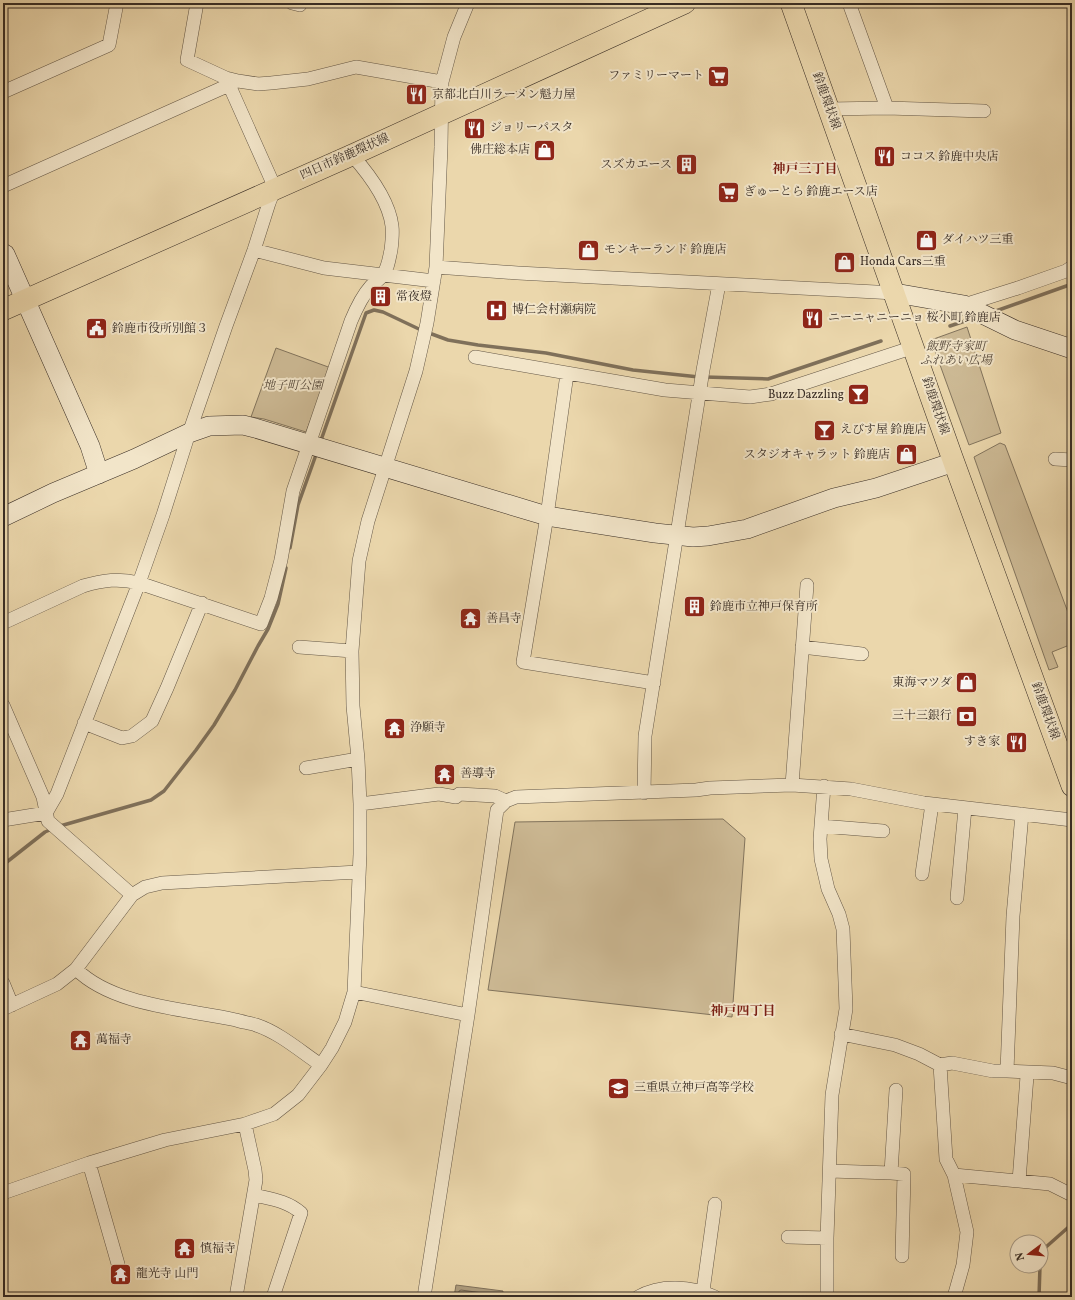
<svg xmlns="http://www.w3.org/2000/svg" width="1075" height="1300" font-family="Vollkorn,'Noto Serif JP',serif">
<rect width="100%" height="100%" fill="#ebd7ac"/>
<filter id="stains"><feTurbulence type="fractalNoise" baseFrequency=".005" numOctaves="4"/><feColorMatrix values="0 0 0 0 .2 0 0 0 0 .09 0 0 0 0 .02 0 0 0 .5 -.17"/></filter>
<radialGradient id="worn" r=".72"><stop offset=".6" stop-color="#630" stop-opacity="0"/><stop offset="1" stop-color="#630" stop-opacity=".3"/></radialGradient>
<path fill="#cdba95" stroke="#82745d" d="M967 327 1001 433 969 445 931 340Z
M276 348 331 368 306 432 264 419 251 417Z
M1000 443 1005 445 1072 623V644L1052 652 1058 667 1049 670 974 457Z
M723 819 745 838 732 1017 488 990 515 822Z"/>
<path fill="#ae9d7e" stroke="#7f705a" d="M456 1285 503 1291 502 1297H454Z"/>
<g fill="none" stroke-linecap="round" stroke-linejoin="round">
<path stroke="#736552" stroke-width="1" d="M458 1297 459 1291 461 1290 497 1295 498 1297"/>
<path stroke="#7f705a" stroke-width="3.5" d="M993 312 1072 284
M950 326 974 318
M705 377 768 379 881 341
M320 443 366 313 374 310 383 312 421 330 448 340 478 345 546 353 633 370 699 377
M290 548 298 505 317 452
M60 826 151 800 164 791 196 750 214 725 235 690 258 646 268 629 278 604 286 568
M3 865 45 832 52 829
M1041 1260 1046 1247 1072 1224
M1039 1297 1040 1266"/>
<defs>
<path id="street" d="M292 3 300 5
M849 3 887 108
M226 78 238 81 258 84 271 83 308 79 356 67 442 82
M3 92 109 45 117 3
M829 109 887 108 984 111
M3 186 229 85
M254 250 324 268 434 281
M436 267 518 273 895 293
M964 305 1018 288 1066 271 1072 267
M475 357 665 390 750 397 771 394 914 347
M567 374 547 516 523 662 654 683
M1055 459 1072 460
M3 623 83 586C103 580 119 578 139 583L261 624 271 598 281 560 293 491 351 321C356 309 362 296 371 286 374 283 379 280 382 276 388 269 389 259 391 250 392 242 393 234 392 226 389 201 368 173 352 155
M299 647 352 651
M802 647 862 654
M3 705 43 797 48 821 132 895
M84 723 122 738 132 736 152 721 167 688 202 603
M306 768 358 759
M792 785 807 585
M824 786 820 839 821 859 828 889 839 914 843 929 846 1009 832 1095 827 1238V1297
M644 793 645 736 703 370 719 284
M360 804 439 794 456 797 459 794 495 796 506 801
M3 820 46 813 57 794 139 583 163 515 189 433 226 326 254 250 269 203 275 188 226 78 187 60 197 3
M821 826 883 831
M922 874 932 804
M957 898 965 808
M76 969C113 1006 186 1009 236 1020 242 1022 250 1023 256 1025 280 1033 300 1051 321 1065
M3 983 12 1005
M354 992 468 1015
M3 1009 57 984 76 969 132 895 145 887 162 883 358 872
M841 1034 895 1045 919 1054 940 1065 952 1063 993 1071H1007L1013 916 1022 814
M940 1065 946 1159 954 1175 967 1232 963 1265 954 1297
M1007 1071 1053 1073 1072 1078
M89 1163 118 1264
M830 1171 891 1173 896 1090
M891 1173 904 1174 902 1256
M954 1175 1050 1184 1072 1195
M1019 1181 1027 1076
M3 1193 89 1163 165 1140 245 1124 274 1114 298 1095 321 1065 332 1048 345 1022 354 992 360 854V804L358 759 353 706 352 651 359 561 368 521 416 371 427 323 436 267 441 147 442 82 454 37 468 3
M254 1195C271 1199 288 1201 301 1213L273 1297
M788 1237 827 1238
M703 1291 715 1204
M236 1297 256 1180 255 1170 245 1124
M424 1297 468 1015 497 810 506 801 516 797 696 790 710 788 792 785 851 789 924 803 1072 820
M638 1297C661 1284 691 1286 715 1297"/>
<path id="secondary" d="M5 254 90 446 99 474
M895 293 964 305 1015 330 1072 349
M3 517 53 493 134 459 189 433 209 426 243 425 255 428 547 516 655 533 693 537 708 536 747 529 834 498 876 488 954 462"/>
<path id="primary" d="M791 3 952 457 1072 786
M3 310 352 155 685 3"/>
</defs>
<use href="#street" stroke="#655847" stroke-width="14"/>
<use href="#secondary" stroke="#382d25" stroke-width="20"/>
<use href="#primary" stroke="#382d25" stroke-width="22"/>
<use href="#street" stroke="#f2e5c9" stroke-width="13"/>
<use href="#secondary" stroke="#f2e5c9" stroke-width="19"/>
<use href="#primary" stroke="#ebd7ac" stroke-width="21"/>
</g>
<defs>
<symbol id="supermarket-square" viewBox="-11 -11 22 22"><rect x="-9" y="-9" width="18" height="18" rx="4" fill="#8f2418" stroke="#f2e5c9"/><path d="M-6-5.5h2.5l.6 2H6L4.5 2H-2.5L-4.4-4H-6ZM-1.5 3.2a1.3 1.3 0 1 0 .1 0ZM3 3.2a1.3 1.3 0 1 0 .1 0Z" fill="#fff"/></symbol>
<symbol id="restaurant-square" viewBox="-11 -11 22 22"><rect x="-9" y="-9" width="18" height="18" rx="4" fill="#8f2418" stroke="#f2e5c9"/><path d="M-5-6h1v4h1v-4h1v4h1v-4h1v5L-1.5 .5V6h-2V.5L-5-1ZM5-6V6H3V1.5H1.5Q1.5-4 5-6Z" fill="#fff"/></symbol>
<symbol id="shop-square" viewBox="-11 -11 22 22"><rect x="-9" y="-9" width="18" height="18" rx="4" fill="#8f2418" stroke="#f2e5c9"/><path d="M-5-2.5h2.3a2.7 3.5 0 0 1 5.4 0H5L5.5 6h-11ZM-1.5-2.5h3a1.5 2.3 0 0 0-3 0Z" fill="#fff"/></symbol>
<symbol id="building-square" viewBox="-11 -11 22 22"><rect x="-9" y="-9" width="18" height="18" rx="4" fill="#8f2418" stroke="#f2e5c9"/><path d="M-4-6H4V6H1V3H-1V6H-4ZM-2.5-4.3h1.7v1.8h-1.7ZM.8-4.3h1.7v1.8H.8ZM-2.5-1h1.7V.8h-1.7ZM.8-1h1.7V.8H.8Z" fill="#fff"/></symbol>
<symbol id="hospital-square" viewBox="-11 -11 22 22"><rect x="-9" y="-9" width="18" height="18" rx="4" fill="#8f2418" stroke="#f2e5c9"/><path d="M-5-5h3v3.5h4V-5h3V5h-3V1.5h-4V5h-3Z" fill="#fff"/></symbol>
<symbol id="civic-square" viewBox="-11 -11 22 22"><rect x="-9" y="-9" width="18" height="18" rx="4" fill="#8f2418" stroke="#f2e5c9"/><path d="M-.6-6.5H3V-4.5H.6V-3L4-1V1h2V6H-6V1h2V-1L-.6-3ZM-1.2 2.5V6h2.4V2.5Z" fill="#fff"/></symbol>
<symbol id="bar-square" viewBox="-11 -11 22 22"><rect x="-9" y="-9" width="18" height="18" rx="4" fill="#8f2418" stroke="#f2e5c9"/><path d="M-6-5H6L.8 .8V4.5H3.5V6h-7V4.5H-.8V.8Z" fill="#fff"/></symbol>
<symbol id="temple-square" viewBox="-11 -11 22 22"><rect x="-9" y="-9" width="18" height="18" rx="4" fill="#8f2418" stroke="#f2e5c9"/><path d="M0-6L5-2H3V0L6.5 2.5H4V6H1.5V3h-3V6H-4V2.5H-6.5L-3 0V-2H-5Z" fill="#fff"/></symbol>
<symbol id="bank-square" viewBox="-11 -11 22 22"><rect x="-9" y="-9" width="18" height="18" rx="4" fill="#8f2418" stroke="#f2e5c9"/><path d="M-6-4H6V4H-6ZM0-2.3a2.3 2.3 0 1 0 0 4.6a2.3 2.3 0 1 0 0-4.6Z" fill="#fff"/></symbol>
<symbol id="school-square" viewBox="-11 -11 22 22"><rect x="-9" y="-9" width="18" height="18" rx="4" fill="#8f2418" stroke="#f2e5c9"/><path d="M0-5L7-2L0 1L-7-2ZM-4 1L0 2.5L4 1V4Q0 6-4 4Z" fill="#fff"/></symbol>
</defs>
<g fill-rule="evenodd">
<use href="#supermarket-square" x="706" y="64" width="25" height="25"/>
<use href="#restaurant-square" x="404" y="82" width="25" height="25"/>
<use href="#restaurant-square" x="462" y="116" width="25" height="25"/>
<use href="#shop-square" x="532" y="138" width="25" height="25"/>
<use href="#restaurant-square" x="872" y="144" width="25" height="25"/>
<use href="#building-square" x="674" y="152" width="25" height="25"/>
<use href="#supermarket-square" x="716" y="180" width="25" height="25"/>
<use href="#shop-square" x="914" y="228" width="25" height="25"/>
<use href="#shop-square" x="576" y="238" width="25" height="25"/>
<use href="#shop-square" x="832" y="250" width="25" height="25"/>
<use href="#building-square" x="368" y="284" width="25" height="25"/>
<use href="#hospital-square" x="484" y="298" width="25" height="25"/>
<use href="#restaurant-square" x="800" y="306" width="25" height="25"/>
<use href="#civic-square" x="84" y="316" width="25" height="25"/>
<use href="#bar-square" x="846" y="382" width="25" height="25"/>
<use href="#bar-square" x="812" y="418" width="25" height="25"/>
<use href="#shop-square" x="894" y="442" width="25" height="25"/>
<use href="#building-square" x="682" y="594" width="25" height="25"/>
<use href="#temple-square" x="458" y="606" width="25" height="25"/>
<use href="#shop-square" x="954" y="670" width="25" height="25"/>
<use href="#bank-square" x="954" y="704" width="25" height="25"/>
<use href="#temple-square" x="382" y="716" width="25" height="25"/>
<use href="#restaurant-square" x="1004" y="730" width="25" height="25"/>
<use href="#temple-square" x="432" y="762" width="25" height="25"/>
<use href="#temple-square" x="68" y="1028" width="25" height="25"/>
<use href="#school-square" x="606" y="1076" width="25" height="25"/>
<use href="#temple-square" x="172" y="1236" width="25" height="25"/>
<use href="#temple-square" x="108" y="1262" width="25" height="25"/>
</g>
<g text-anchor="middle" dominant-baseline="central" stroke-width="4" stroke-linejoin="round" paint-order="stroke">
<g font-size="12" fill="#382d25" stroke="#f2e5c9" text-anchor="start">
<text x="704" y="76" text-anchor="end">ファミリーマート</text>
<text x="432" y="95">京都北白川ラーメン魁力屋</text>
<text x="490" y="128">ジョリーパスタ</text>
<text x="530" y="150" text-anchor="end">佛庄総本店</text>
<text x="900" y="157">ココス 鈴鹿中央店</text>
<text x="672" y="165" text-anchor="end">スズカエース</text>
<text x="744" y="192">ぎゅーとら 鈴鹿エース店</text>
<text x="942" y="240">ダイハツ三重</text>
<text x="604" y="250">モンキーランド 鈴鹿店</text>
<text x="860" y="262">Honda Cars三重</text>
<text x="396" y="297">常夜燈</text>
<text x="512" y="310">博仁会村瀬病院</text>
<text x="828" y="318">ニーニャニーニョ 桜小町 鈴鹿店</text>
<text x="112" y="329">鈴鹿市役所別館３</text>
<text x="844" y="395" text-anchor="end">Buzz Dazzling</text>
<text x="840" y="430">えびす屋 鈴鹿店</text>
<text x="890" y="455" text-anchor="end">スタジオキャラット 鈴鹿店</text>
<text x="710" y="607">鈴鹿市立神戸保育所</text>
<text x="486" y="619">善昌寺</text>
<text x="952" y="683" text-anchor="end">東海マツダ</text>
<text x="952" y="716" text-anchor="end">三十三銀行</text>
<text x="410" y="728">浄願寺</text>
<text x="1000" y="742" text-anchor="end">すき家</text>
<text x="460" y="774">善導寺</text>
<text x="96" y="1040">萬福寺</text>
<text x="634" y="1088">三重県立神戸高等学校</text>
<text x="200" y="1249">慎福寺</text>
<text x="136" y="1274">龍光寺 山門</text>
</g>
<g font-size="12" fill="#382d25" stroke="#f2e5c9">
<text transform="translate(826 101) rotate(70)">鈴鹿環状線</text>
<text transform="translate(345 157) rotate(-24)">四日市鈴鹿環状線</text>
<text transform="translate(935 406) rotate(71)">鈴鹿環状線</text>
<text transform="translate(1045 711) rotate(70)">鈴鹿環状線</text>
</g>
<g font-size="12" font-style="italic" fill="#56493b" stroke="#f2e5c9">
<text x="956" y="347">飯野寺家町<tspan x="956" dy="14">ふれあい広場</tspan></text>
<text x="293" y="386">地子町公園</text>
</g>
<g font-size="13" font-weight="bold" fill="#7a1f14" stroke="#f2e5c9">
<text x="805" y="170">神戸三丁目</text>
<text x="743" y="1012">神戸四丁目</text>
</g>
</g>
<rect width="1075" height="1300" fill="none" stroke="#ebd7ac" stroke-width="16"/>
<rect x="4" y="4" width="1067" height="1292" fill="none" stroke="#382d25" stroke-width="2"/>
<rect x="8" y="8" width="1059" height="1284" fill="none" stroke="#382d25"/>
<g transform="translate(1029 1254) rotate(254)"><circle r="19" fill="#f2e5c9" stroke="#a89b87"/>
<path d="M0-3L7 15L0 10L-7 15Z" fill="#8f2418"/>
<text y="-6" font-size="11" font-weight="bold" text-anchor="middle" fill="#382d25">N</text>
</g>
<rect width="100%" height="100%" filter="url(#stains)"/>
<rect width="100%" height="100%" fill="url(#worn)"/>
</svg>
